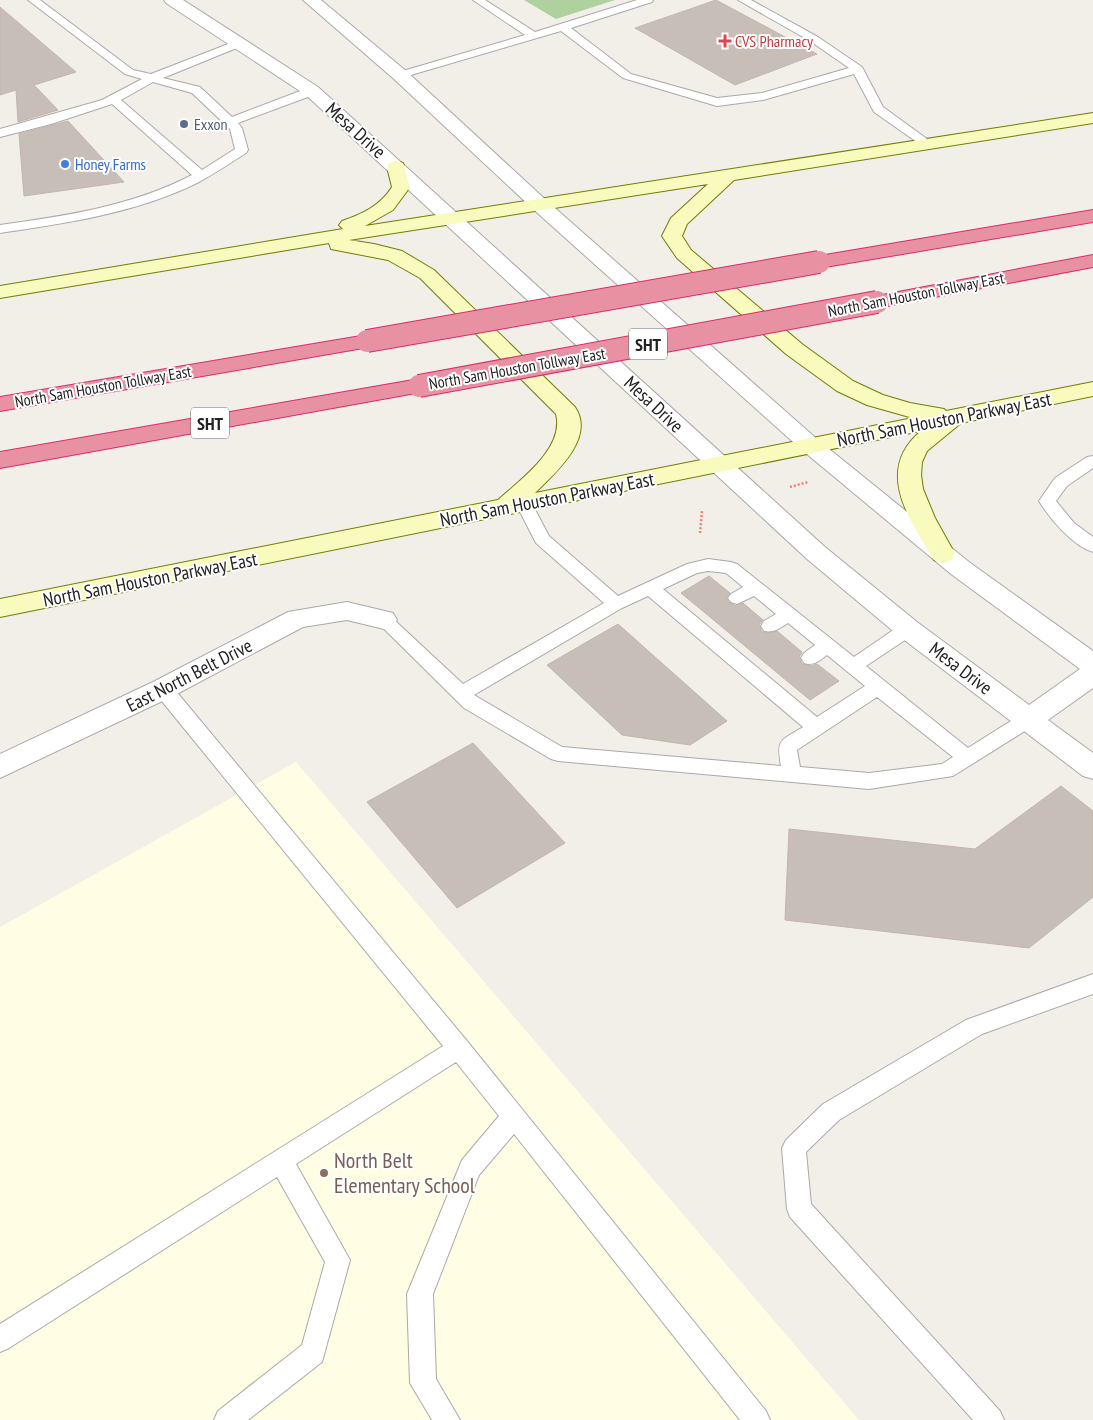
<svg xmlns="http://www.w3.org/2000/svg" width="1093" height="1420" font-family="'PT Sans Narrow',sans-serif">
<rect width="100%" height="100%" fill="#f2efe9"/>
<path fill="#fffee4" d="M296 762 859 1420H0V927Z"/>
<path fill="#aed19e" d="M524 0H615L556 19Z"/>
<path fill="#c7beb8" stroke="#c4b5ab" d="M716 0 817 54 735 85 635 28Z
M0 7 76 72 34 85 58 110 18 122 16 90 0 95Z
M68 121 124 182 24 196 19 134Z
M709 576 730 593 726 598 730 603 736 606 743 603 763 620 759 625 762 632 768 633 777 631 802 652 799 657 802 664 811 666 817 664 839 681 810 700 681 593Z
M618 624 727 721 690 745 622 735 547 665Z
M473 743 565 843 457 908 367 802Z
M1061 786 1093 811V897L1029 948 785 920 789 829 975 849Z"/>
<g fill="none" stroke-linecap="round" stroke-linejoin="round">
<defs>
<path id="service" d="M28 0H40L133 70 151 74 236 41H244L246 43 244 45 163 78 200 87 232 117 308 88H316L318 91 316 94 238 123 242 128 248 150 246 153C230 163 214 174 197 183 136 213 67 223 0 233V225C65 216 133 206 192 175L112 104 51 124 0 137V129L102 100 142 79 125 74ZM153 82 192 93 230 129 235 149 202 170 121 100Z
M473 0H485L535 32 637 0H653L652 2 571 28 631 74 717 98 762 93 849 68 810 41 738 0H751L818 37 862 67 883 107 934 144 928 148 924 147 874 112 854 74 763 100 717 106 623 78 561 31 404 77H396L394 75 396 73 525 35Z
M1093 456V468L1067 486 1056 501 1074 523 1093 537V552C1073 546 1050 519 1039 501L1055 478 1087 457Z
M523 497 529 498 549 536 618 596 687 564 708 559 731 562 737 564 854 657 902 624 908 623 914 624 917 629 914 634 866 666 968 748 1022 714 1029 712 1036 714 1038 719 1036 724 953 776 869 789 558 761 551 759 464 708 375 620 378 616 384 614 390 616 463 684 604 603 536 543 515 502 517 498ZM708 571 726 573 743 587 731 594 728 598 731 602 737 604 754 596 776 614 764 621 761 626 764 631C774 633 780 628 788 623L815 645 804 653 801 658 804 663C814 666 819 661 827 655L865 686 817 717 663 589 697 573ZM648 596 803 727C781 741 776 738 781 766L562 747 474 695 622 608ZM877 697 953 757 942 764 869 773 800 767 797 750Z
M163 682 170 684 467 1041 766 1411 770 1420H740L514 1134 479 1175 433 1294 436 1379 460 1420H432L410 1383 407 1294 462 1160 499 1116 456 1062 296 1164 350 1260 322 1362 248 1420H214L218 1411 302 1345 325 1262 277 1177 9 1348 0 1352V1324L443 1046 156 694 154 689 156 684Z
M1093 974V994L982 1034 839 1120 806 1152 811 1204 1000 1411 1004 1420H973L790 1217 787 1209 782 1148 786 1140 823 1104 966 1020Z"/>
<path id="minor" d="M347 602 393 613 397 620 393 627 384 629 347 620 303 627 173 696 0 778V754L153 682 288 612Z"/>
<path id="tertiary" d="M164 0H183L318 87 825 547 917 622 1029 705 1080 669 951 574 802 450 533 209 394 79 303 0H321L406 71 547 201 818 440 969 562 1093 651V688L1048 720 1093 753V779L1083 776 899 636 807 559 306 95 166 3Z"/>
<path id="secondary" d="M1093 113V123L734 180 687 224 682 236 691 250 802 344 853 381 883 395 910 403 944 409 946 411 1093 382V396L961 423 927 451 922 462 921 475 923 489 935 518 955 554 952 560 943 563 934 560C909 519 874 470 921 431L0 617V599L498 500C520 480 565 448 556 414L420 278 388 260 331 249 329 243 0 298V286L343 229 339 225 342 221C362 214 380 206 392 187L387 167 389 163 396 161 403 163 410 187 393 210 365 226ZM708 184 671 218 662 236 677 258 786 354 837 391 867 405 913 418 535 493C555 473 596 438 575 407L434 270 402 251 374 244 349 240Z"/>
<path id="motorway" d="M1093 210V222L819 268 812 266 809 262 812 258 819 256Z
M1093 255V267L877 308 870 306 867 302 870 298 877 296Z
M367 335 375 336 378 341 375 346 0 411V397Z
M419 379 427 381 430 386 427 391 0 468V452Z"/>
</defs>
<use href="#service" stroke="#a9a9a9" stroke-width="2"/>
<use href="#minor" stroke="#a9a9a9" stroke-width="2"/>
<use href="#tertiary" stroke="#a9a9a9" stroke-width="2"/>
<use href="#secondary" stroke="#727c05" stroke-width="2"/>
<use href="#motorway" stroke="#dc2a6a" stroke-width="2"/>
<path stroke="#fa7d71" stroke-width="2.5" stroke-dasharray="2 2" stroke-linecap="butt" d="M790 487 808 482
M700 533 702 511"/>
<use href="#service" fill="#fff" fill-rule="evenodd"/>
<use href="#minor" fill="#fff" fill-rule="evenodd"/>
<use href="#tertiary" fill="#fff" fill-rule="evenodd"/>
<use href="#secondary" fill="#f8fabe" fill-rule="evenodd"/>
<use href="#motorway" fill="#e891a3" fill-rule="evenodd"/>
<defs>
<path id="motorway-bridge" d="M367 341 819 262
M419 386 877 302"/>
</defs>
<use href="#motorway-bridge" stroke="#dc2a6a" stroke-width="24" stroke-linecap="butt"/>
<use href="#motorway-bridge" stroke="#e891a3" stroke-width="22"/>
</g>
<path fill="#e0444e" stroke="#fff" stroke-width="2" d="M722.5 33.5h5v5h5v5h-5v5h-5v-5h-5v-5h5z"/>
<circle fill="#5c6f8a" stroke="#fff" stroke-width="2" cx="184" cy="124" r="5"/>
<circle fill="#3f7fe0" stroke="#fff" stroke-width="2" cx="65" cy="164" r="5"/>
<circle fill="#8d6e63" stroke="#fff" stroke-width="2" cx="324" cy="1173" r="5"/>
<g text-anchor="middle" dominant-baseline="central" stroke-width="4" stroke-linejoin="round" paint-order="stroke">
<g font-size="16" fill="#be3a42" stroke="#fff" text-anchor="start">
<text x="735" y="41">CVS Pharmacy</text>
</g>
<g font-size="16" fill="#4e5e75" stroke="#fff" text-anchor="start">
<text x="194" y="124">Exxon</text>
</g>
<g font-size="16" fill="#366cbe" stroke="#fff" text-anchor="start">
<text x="75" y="164">Honey Farms</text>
</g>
<g font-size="16" fill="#222" stroke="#fff">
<text transform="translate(916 294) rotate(-11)">North Sam Houston Tollway East</text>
<text transform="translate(517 368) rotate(-10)">North Sam Houston Tollway East</text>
<text transform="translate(103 386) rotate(-10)">North Sam Houston Tollway East</text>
</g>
<g fill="#fff" stroke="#646464" stroke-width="1">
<rect x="629" y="328.5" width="38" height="31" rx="4"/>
<rect x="191" y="407.5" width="38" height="31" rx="4"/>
</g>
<g font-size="18" font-weight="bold" fill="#222">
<text x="648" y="344">SHT</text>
<text x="210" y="423">SHT</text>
</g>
<g font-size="19" fill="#222" stroke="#fff">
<text transform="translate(356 130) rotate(42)">Mesa Drive</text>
<text transform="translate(654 404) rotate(43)">Mesa Drive</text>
<text transform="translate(944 419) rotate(-11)">North Sam Houston Parkway East</text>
<text transform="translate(547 499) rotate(-11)">North Sam Houston Parkway East</text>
<text transform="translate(150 579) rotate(-11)">North Sam Houston Parkway East</text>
<text transform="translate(961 668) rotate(37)">Mesa Drive</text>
<text transform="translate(189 675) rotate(-27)">East North Belt Drive</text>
</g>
<g font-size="22" fill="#785e54" stroke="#fff" text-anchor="start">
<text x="334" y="1160">North Belt<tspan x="334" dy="25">Elementary School</tspan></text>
</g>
</g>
</svg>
